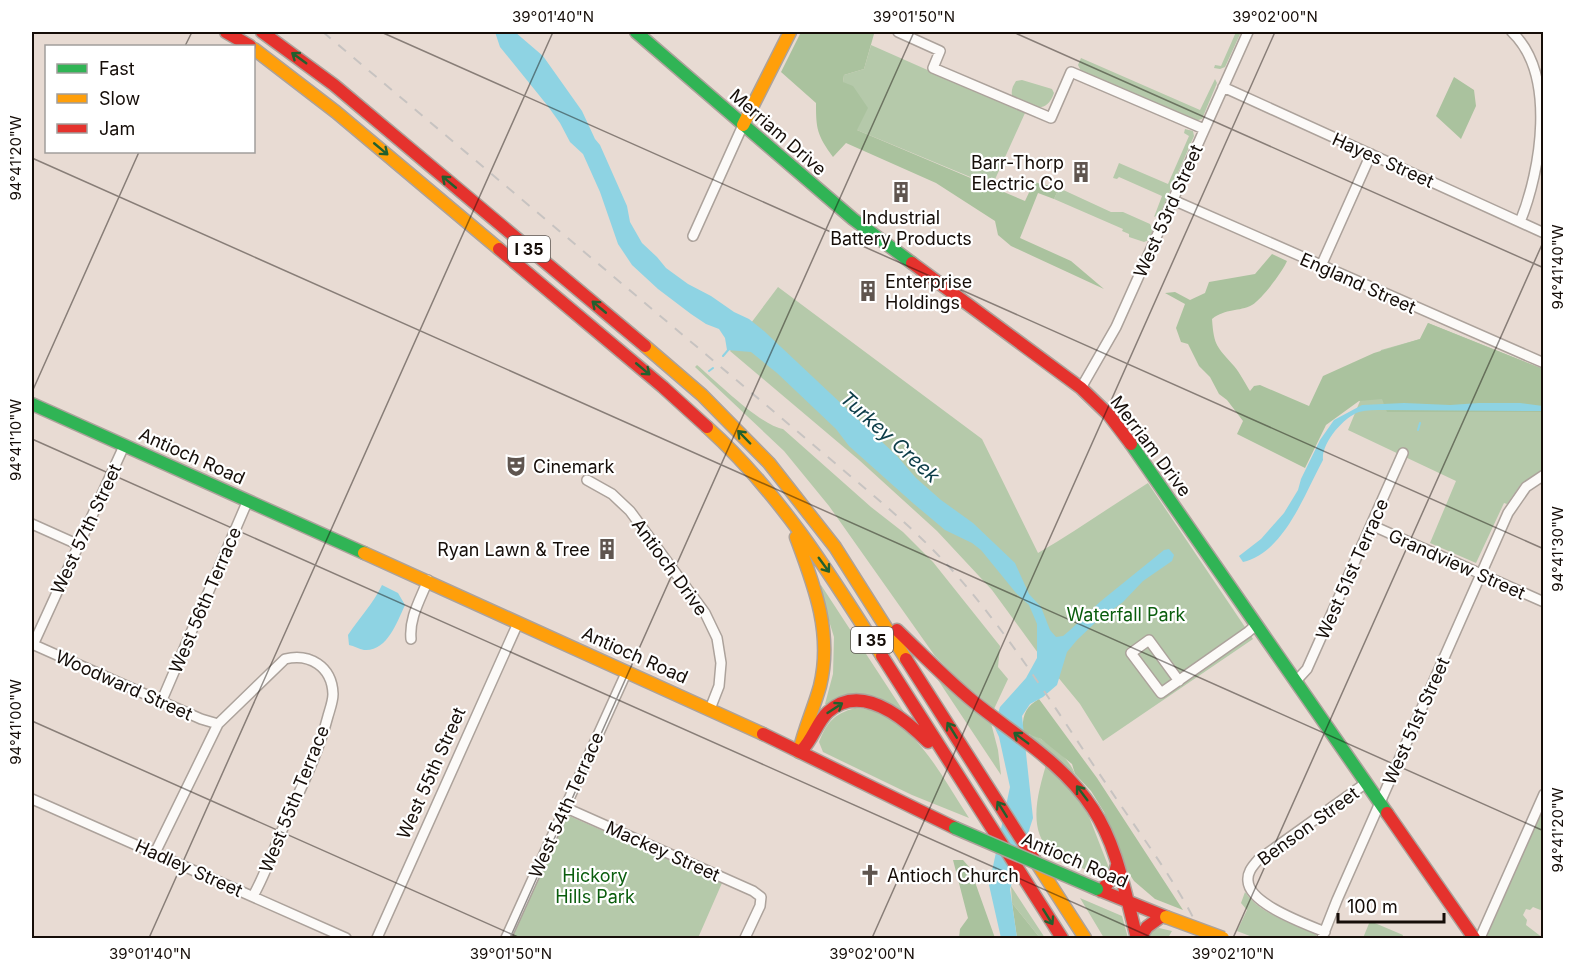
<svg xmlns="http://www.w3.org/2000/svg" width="1575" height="970" font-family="Inter,sans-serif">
<rect width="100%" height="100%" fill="#e8dbd3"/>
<path fill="#b5c9aa" d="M1236 32H1241L1225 67 1220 69 1214 68 1215 65 1221 66Z
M871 45 1025 113 992 186 857 130 843 82 844 75 864 69Z
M1081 58 1200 110 1215 79 1217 83 1202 119 1195 121 1081 71 1078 65Z
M1022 80 1052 89 1054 93C1045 118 1029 104 1012 96 1011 89 1013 86 1016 81Z
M1185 129 1193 131 1194 136 1160 214 1154 217 1162 196 1119 177 1117 179 1113 178 1119 163 1168 184 1189 136 1184 133Z
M1059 188 1111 212H1123L1150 224 1153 230 1149 240 1144 242 1129 237V234L1122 231 1123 229 1054 199Z
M778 287 982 439 1038 553C1076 531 1111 506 1148 483L1253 639 1103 741 1080 704 1038 653 992 590 937 531 859 460 730 351Z
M1428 323 1543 369V470L1521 484 1507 504 1504 503 1476 563 1430 543 1456 481 1348 430 1381 350 1420 339Z
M697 365C717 382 760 425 783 429L871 507 903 532 933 562 1000 646 998 667 1008 679 994 709 960 681 935 656 829 506 784 451 695 367Z
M821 585 904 712 825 704 833 674 834 637 820 592Z
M936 677 991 723 998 750 1001 775Z
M855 708C862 709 871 709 878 712 921 732 944 780 969 818L912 795 823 752 819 742C827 722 834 714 855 708Z
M1031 734C1047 741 1069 757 1075 774L1029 738Z
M1046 765 1065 782 1088 814 1109 868 1106 877C1093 872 1060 861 1051 852 1027 829 1038 793 1046 765Z
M1543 809V911L1533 907 1530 910 1526 909 1523 915 1527 920 1526 925 1543 938H1486Z
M567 815 722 883 698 938H512Z
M1011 886 1045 938H1040L1012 903Z
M1245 892C1260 914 1290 922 1314 933L1319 938H1255L1237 931 1247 910 1241 903Z
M1080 898 1122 916 1128 938H1104Z
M1370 921 1403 935 1402 938H1363Z
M1159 928 1172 931 1168 938H1148L1151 932Z"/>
<path fill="#aac29e" d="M801 32H871L874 34 864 69 844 75 843 82 853 86 868 108 857 130 1025 201 1034 182 1059 188 1054 199 1038 193 1020 238 1071 261 1104 289 1011 246 998 235 995 221 936 183 846 143 833 157C817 135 816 129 816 103L781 72Z
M1454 77 1474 90 1476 106 1461 139 1436 116Z
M1272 254 1287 261C1283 271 1262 299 1252 305 1239 312 1226 308 1212 319 1214 347 1217 346 1234 366 1240 373 1245 383 1250 391L1254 386 1260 385 1309 406 1323 376 1374 353 1420 339 1428 323 1543 369V412H1387L1382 399 1359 401 1326 425 1305 468 1237 434 1243 421 1227 400 1219 394 1210 377 1199 366 1188 344 1181 342 1176 328 1185 304 1165 293 1175 292 1190 300 1205 293 1209 282 1255 274Z
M1039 699 1097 778 1183 910 1155 899 1134 881 1123 864 1104 812 1091 791 1075 774 1072 764 1041 739 1023 732C1022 716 1025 707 1039 699Z
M953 860H963L970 868 995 938H959L960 929 968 918Z
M1012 903 1040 938H1017Z"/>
<path fill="#8ed3e3" d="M495 32H515L543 56 582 111 595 139 600 145 627 206 630 222 642 243 657 257 666 268 688 284 711 296 734 312 749 319 764 331 897 456 916 478 941 500 973 523 1015 563 1029 594 1041 607 1050 630 1056 637 1063 636 1069 631 1101 601 1164 550 1169 549 1174 555 1172 561 1143 581 1123 602 1097 621 1077 640 1067 652 1057 685 1043 697 1030 704 1022 716 1033 818 1010 889 1017 938H1001L989 885 1010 787 999 737 994 726 1000 707 1026 678 1037 658V624L1029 605 1016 593 981 550 972 543 945 530 914 504 849 446 836 429 777 373 751 352 727 350 725 338 719 329 706 324 691 314 658 289 632 265 618 244 600 192 583 154 570 142 560 123 547 105 500 47Z
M1404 403 1450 405 1479 403H1520L1543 406V411L1383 410C1376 410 1367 410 1359 412 1344 417 1321 443 1323 460 1305 493 1284 553 1243 562L1239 556 1261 539 1284 513 1298 490 1301 479 1320 440 1334 420 1362 405Z
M382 585 398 593 405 605C397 622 387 652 364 650 359 649 354 646 349 645L348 635C359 618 373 604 382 585Z"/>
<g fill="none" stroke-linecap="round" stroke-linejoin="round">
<path stroke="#8ed3e3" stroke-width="2" d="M723 356 729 349
M709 371 713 368
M1418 430 1420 423"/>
<defs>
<path id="street" d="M898 32 940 51 933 68 1051 118 1071 72 1204 129
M1512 32C1557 75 1541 170 1520 222
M1223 87 1544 233
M1173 200 1544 363
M693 236 743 125
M1321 266 1371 154
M1081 388 1116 327 1248 32
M587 480 612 494 630 511 705 613 717 638 721 663 719 686 710 709
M32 524 79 545
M1371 525 1544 602
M411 639C409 618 420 600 428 580
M32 644 201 719 218 724
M33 645 124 446
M1179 681 1149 640 1131 653 1161 693 1248 632 1256 625
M1296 681 1307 669 1403 453
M162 700 248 500
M32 799 346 938
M564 807 753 891 761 897 760 906 745 938
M155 853 218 724 285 659C309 653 332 666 333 694 333 701 330 709 328 716 318 755 299 792 283 828 273 851 265 875 253 896
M1325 932C1306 924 1249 904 1248 881 1247 872 1253 866 1258 860L1366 783
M377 938 518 623
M506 938 627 671
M1322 938 1337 900 1508 513 1526 487 1544 475
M1480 938 1544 794"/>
<path id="fast" d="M636 32 853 219 912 263
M32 404 364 553
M1131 444 1387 813"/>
<path id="slow" d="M254 49 336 112 499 249
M743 125 790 32
M645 346 702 395 769 463 835 547 906 659
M707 427C779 492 831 575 882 656
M796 537C814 585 833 633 820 686 814 708 804 729 799 752
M364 553 763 734
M1034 859 1085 938"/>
<path id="jam" d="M226 32 250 46
M262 32 334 85 645 346
M499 249 663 387 707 427
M912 263 1081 388 1109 415 1131 444
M897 630C922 654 947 680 974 702 1015 735 1063 763 1093 809 1118 847 1125 894 1137 938
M882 656 1062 938
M906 659 1034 859
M763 734 955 828
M802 750C813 739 817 722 828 712 861 682 904 718 928 742
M1387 813 1474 938
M1097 889 1166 917
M1101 891 1114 876 1117 865
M1140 938 1147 927 1162 916"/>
</defs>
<use href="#street" stroke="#aca29b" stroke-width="12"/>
<use href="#fast" stroke="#aca29b" stroke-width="15"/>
<use href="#slow" stroke="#aca29b" stroke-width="15"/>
<use href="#jam" stroke="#aca29b" stroke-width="15"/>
<use href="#street" stroke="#fcfaf8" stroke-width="9"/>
<use href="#fast" stroke="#30b455" stroke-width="12"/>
<use href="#slow" stroke="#ff9f0a" stroke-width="12"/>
<use href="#jam" stroke="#e5322d" stroke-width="12"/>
<path stroke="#c7c3c1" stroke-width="2" stroke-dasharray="10 10" stroke-linecap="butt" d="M323 32 842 469C880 501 919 533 952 570 1012 637 1059 715 1109 788 1141 836 1180 886 1203 938"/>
<defs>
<path id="fast-bridge" d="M955 828 1097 889"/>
<path id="slow-bridge" d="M1166 917 1223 938"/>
</defs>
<use href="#fast-bridge" stroke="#aca29b" stroke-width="15" stroke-linecap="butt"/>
<use href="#slow-bridge" stroke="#aca29b" stroke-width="15" stroke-linecap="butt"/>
<use href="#fast-bridge" stroke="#30b455" stroke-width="12"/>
<use href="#slow-bridge" stroke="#ff9f0a" stroke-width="12"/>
</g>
<defs><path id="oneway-shaft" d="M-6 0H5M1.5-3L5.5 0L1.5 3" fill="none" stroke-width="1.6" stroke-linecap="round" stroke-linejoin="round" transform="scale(1.5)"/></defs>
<g stroke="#22602e">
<use href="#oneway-shaft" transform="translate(299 58) rotate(-144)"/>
<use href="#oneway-shaft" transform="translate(381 149) rotate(40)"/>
<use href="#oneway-shaft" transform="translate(449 182) rotate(-140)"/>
<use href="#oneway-shaft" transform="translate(599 307) rotate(-140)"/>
<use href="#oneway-shaft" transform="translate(643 369) rotate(40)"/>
<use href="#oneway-shaft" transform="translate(744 437) rotate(-134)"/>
<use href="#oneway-shaft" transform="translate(824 565) rotate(54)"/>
<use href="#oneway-shaft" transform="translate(835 708) rotate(-33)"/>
<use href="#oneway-shaft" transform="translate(952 730) rotate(-122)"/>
<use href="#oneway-shaft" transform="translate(1021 738) rotate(-143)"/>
<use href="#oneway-shaft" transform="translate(1082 793) rotate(-127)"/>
<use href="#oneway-shaft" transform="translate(1002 809) rotate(-122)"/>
<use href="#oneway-shaft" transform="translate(1048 917) rotate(58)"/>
</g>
<path fill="none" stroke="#150d08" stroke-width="1.5" stroke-opacity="0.45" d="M381 32 1544 549M1013 32 1544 268M185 46 192 32M32 158 1544 831M32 392 139 152M32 439 1153 938M32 721 520 938M149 938 553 32M510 938 914 32M872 938 1275 32M1233 938 1544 240"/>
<defs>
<symbol id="building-bare" viewBox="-9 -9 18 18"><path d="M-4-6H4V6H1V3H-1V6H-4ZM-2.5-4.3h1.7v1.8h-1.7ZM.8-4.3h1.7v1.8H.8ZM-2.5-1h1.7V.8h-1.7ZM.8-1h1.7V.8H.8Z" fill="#5f554f" stroke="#fff" stroke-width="2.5" paint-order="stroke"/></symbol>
<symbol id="theatre-bare" viewBox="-9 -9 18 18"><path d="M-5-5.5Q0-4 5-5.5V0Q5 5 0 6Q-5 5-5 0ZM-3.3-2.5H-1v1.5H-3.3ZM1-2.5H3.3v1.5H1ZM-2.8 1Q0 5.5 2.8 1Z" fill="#5f554f" stroke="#fff" stroke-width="2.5" paint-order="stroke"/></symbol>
<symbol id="church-bare" viewBox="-9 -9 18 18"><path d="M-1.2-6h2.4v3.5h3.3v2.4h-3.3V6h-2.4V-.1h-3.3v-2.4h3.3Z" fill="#5f554f" stroke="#fff" stroke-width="2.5" paint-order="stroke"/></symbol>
</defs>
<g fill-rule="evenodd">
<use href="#building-bare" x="1066" y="157" width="30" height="30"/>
<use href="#building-bare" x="886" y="177" width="30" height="30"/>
<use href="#building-bare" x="853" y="276" width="30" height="30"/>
<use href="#theatre-bare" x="501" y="451" width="30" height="30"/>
<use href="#building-bare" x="592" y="534" width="30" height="30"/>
<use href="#church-bare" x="855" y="860" width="30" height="30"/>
</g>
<g text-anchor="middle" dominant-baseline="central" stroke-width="4.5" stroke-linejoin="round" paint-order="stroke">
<g fill="#fff" stroke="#5b5652" stroke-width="1.5">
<rect x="508" y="236" width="42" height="26" rx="4.5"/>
<rect x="851" y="627" width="42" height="26" rx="4.5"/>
</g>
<g font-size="16" font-weight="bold" fill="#150d08">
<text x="529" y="249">I 35</text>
<text x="872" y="640">I 35</text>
</g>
<g font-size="18" fill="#150d08" stroke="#fff">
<text transform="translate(778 132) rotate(41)">Merriam Drive</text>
<text transform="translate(1383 160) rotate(24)">Hayes Street</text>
<text transform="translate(1168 211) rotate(-66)">West 53rd Street</text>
<text transform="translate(1358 283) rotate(24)">England Street</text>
<text transform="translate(1151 446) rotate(53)">Merriam Drive</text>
<text transform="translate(192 456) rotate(24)">Antioch Road</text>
<text transform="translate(86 529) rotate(-65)">West 57th Street</text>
<text transform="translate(1457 564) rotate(24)">Grandview Street</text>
<text transform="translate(670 567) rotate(54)">Antioch Drive</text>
<text transform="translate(1352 569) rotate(-66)">West 51st Terrace</text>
<text transform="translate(205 600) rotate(-67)">West 56th Terrace</text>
<text transform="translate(635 655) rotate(24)">Antioch Road</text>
<text transform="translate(124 685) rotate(24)">Woodward Street</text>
<text transform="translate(1416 721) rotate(-66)">West 51st Street</text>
<text transform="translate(431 773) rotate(-66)">West 55th Street</text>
<text transform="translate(294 799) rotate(-68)">West 55th Terrace</text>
<text transform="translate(566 805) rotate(-66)">West 54th Terrace</text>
<text transform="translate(1308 826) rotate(-36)">Benson Street</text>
<text transform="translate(663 851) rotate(24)">Mackey Street</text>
<text transform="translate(1075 860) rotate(23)">Antioch Road</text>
<text transform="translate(189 868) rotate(24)">Hadley Street</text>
</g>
<g font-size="18" fill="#150d08" stroke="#fff" text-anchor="start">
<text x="1064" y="162" text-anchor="end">Barr-Thorp<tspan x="1064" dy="21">Electric Co</tspan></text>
<text x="901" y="217" text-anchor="middle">Industrial<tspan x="901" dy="21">Battery Products</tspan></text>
<text x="885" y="281">Enterprise<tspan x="885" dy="21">Holdings</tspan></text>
<text x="533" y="466">Cinemark</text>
<text x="590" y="549" text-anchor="end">Ryan Lawn &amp; Tree</text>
<text x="887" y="875">Antioch Church</text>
</g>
<g font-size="18" fill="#0a5d0d" stroke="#fff">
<text x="1126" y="614">Waterfall Park</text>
<text x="595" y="875">Hickory<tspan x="595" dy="21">Hills Park</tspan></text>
</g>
<g font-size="20" font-style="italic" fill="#0c3d48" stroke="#fff">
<text transform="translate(890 437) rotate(42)">Turkey Creek</text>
</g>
</g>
<rect width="1575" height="970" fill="none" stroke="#ffffff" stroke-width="66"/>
<rect x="45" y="45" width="210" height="108" fill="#ffffff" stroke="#a19e9c" stroke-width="1.5"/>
<rect x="57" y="64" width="30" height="9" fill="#30b455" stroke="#a19e9c" stroke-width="1.5"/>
<text x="99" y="75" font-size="18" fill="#150d08">Fast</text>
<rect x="57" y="94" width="30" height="9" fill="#ff9f0a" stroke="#a19e9c" stroke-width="1.5"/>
<text x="99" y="105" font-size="18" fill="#150d08">Slow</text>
<rect x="57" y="124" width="30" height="9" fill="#e5322d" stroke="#a19e9c" stroke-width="1.5"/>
<text x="99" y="135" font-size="18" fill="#150d08">Jam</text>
<path d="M1338 913v9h106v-9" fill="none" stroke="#150d08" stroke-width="3"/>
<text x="1347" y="913" font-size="18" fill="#150d08" stroke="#ffffff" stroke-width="4.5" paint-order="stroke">100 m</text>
<rect x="33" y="33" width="1509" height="904" fill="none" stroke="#150d08" stroke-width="2"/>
<g font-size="15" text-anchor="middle" fill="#150d08">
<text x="553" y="22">39°01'40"N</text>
<text x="914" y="22">39°01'50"N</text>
<text x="1275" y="22">39°02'00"N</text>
<text transform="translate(16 158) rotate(-90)" y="5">94°41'20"W</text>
<text transform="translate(1558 267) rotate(-90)" y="5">94°41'40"W</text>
<text transform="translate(16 440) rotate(-90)" y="5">94°41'10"W</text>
<text transform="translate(1558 549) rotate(-90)" y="5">94°41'30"W</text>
<text transform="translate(16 722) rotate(-90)" y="5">94°41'00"W</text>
<text transform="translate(1558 830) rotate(-90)" y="5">94°41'20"W</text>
<text x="150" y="959">39°01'40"N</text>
<text x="511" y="959">39°01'50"N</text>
<text x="872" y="959">39°02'00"N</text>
<text x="1233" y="959">39°02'10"N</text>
</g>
</svg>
